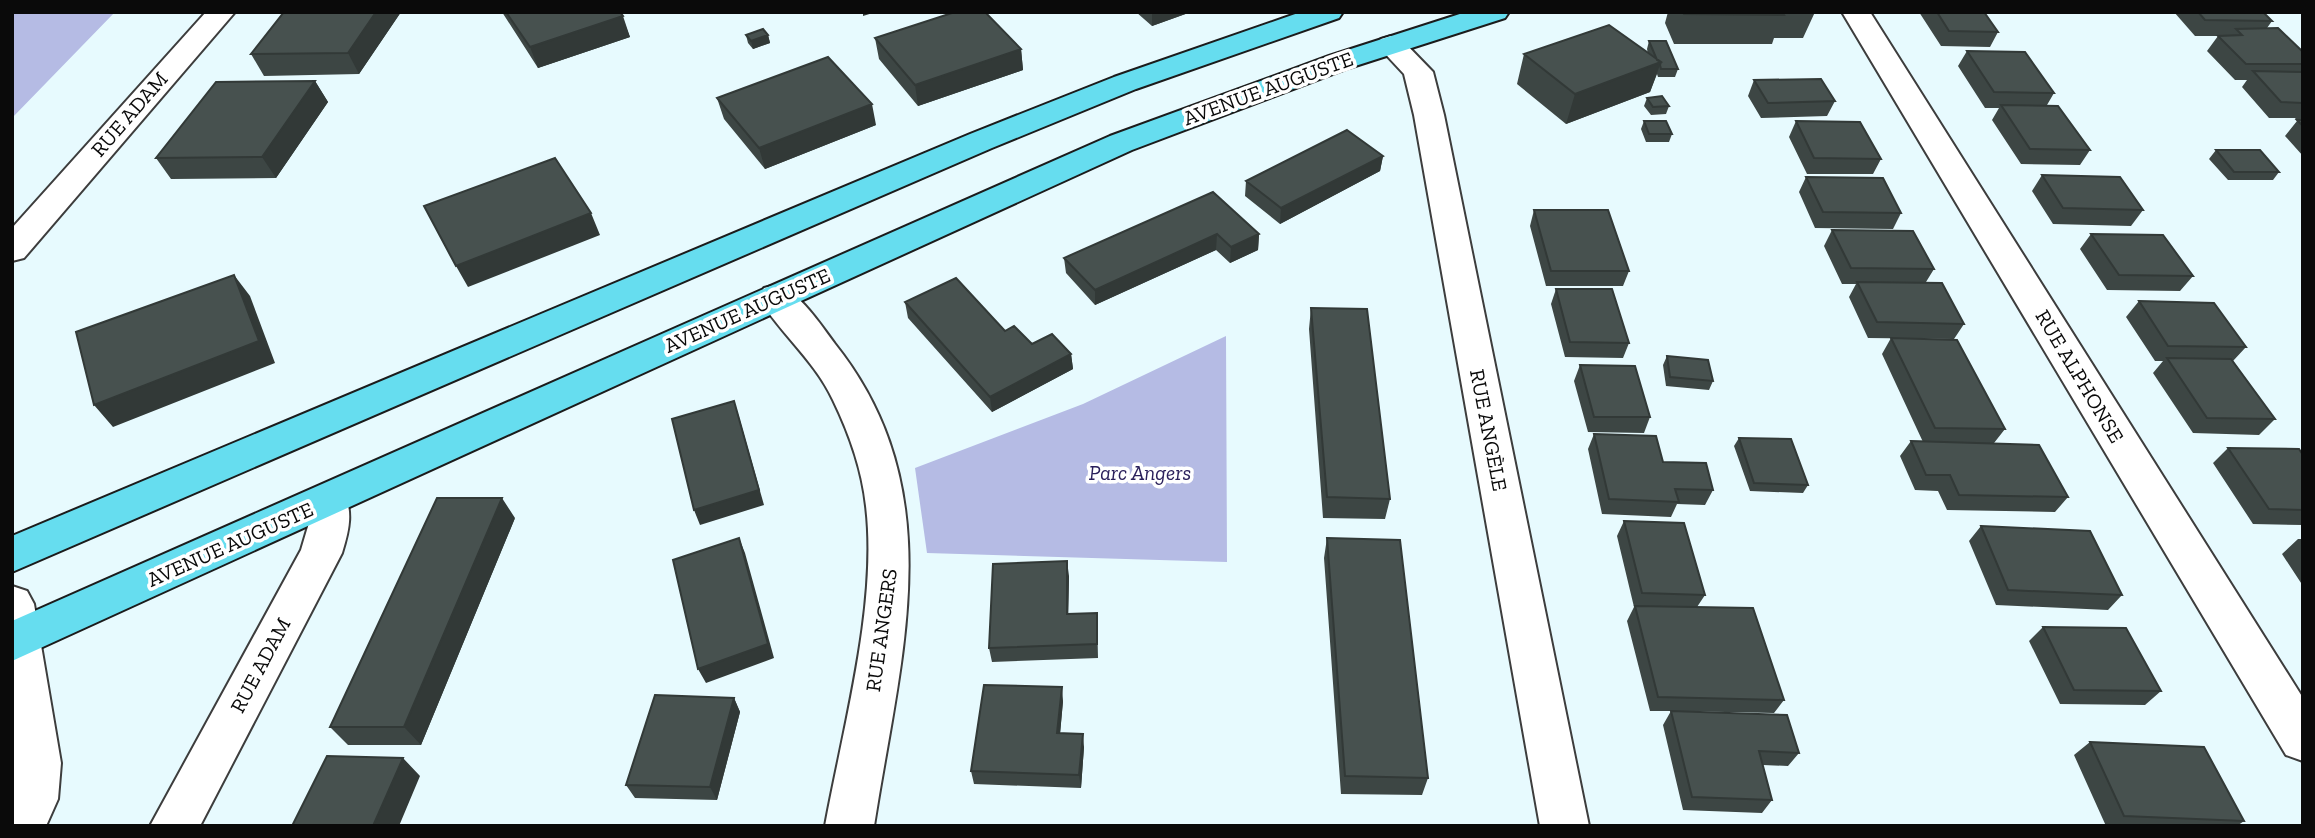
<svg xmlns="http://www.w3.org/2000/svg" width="2315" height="838" font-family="'Zilla Slab',serif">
<rect width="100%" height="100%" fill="#e7fafe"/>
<path fill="#b5bbe4" d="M12 12H115L12 118Z
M1226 336 1227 562 927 553 915 468 1083 404Z"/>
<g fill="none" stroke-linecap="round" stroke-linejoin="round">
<defs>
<path id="minor" d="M206 12H235L24 258 12 261V228Z
M1842 12H1870L2303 698V761L2286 755Z
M1391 36 1401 39 1433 72 1444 115 1589 826H1540L1414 115 1404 74 1377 45 1381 39Z
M776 285C800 292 820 324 835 344 953 492 900 657 874 826H825C843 728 878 604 866 506 862 469 849 433 833 400 815 361 780 333 758 297L764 288Z
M328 484 342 489C354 511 349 530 342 553L200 826H150L301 550 309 523 308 500 314 489Z
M12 586 27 591 34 604 61 763 58 799 46 826H12Z"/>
<path id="major" d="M1301 12H1343L1339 18 1136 89 992 148 12 572V536L970 134 1114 77Z
M1466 12H1509L1505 18 1349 68 1132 150 12 661V621L1110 136 1329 56Z"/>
</defs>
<use href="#minor" stroke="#3d3d3d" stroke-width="4"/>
<use href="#major" stroke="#1b1b1b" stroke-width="4"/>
<use href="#minor" fill="#fff" fill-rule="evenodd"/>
<use href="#major" fill="#66ddef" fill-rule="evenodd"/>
</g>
<path fill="#3d4644" d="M284 12H401L359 74 264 76 251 54Z
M502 12H620L630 37 538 68Z
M1136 12H1191L1152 26Z
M1668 12H1815L1803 38H1774L1772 44H1674L1665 23Z
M1919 12H1984L1998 32 1990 47 1941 46Z
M2174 12H2263L2272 21 2267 28 2303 52V156L2285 136 2297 121 2295 118H2269L2242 87 2247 80H2235L2207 51 2218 36H2195Z
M746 35H768L770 43 753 49 748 43Z
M875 38 1021 49 1023 70 918 106 879 59Z
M1649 41 1678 69 1675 77H1658L1657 74 1650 92 1566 124 1517 84 1524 54H1648L1647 49Z
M1967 51 2054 93 2047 105 2090 150 2080 165 2021 164 1992 120 1999 108H1985L1958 66Z
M1754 80 1835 101 1827 116 1761 118 1748 96Z
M315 81 328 102 276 178 171 179 156 158Z
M717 98 876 125 765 169 724 119Z
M1647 98 1669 106 1666 114 1651 115 1644 106Z
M1644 121 1672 134 1669 142H1646L1641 129Z
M1796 121 1881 159 1873 174H1807L1789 137Z
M2216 150 2279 172 2273 180H2228L2209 159Z
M1383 156 1380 171 1280 224 1245 196 1246 181Z
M2042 175 2143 210 2131 226 2053 224 2032 191Z
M1806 177 1901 213 1893 229 1815 228 1799 192Z
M1213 192 1259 234 1258 250 1230 263 1216 250 1095 305 1066 273 1064 258Z
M1534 210 1629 271 1623 286H1546L1530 226Z
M1832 230 1934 269 1926 282 1964 324 1954 339 1868 338 1849 297 1856 284H1842L1824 246Z
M2091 234 2193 276 2180 291 2107 290 2080 249Z
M1556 289 1629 343 1623 358 1565 357 1551 304Z
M2139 301 2246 347 2233 361 2275 419 2259 435 2193 433 2153 373 2163 361H2155L2126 317Z
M905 302 1005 331 1032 344 1071 354 1073 369 992 412 908 318Z
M1311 308 1390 499 1385 519 1323 518 1309 329Z
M1891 338 2005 429 1994 443 2068 497 2055 512 1947 510 1938 491 1915 490 1900 456 1911 441 1923 442 1882 354Z
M1667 356 1713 381 1709 390 1666 386 1663 365Z
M1580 365 1650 417 1644 433 1588 432 1574 381Z
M1594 434 1663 462 1713 490 1705 505 1677 504 1671 517 1602 514 1588 449Z
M1739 438 1808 485 1803 493 1750 491 1734 446Z
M2228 448 2303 455V525L2253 524 2213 463Z
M515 518 421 745H348L330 727Z
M1624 521 1705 595 1697 607 1784 700 1774 713 1677 711 1799 753 1788 766 1763 765 1772 800 1762 813 1683 810 1663 725 1671 711H1650L1627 621 1634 607 1617 536Z
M1981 526 2122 595 2108 610 1996 605 1969 541Z
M1327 538 1428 778 1422 795 1341 794 1324 558Z
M2298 539H2303V586L2282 554Z
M1069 576 1068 614 1097 613 1098 658 992 662 989 648Z
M2043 627 2161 691 2145 705 2060 704 2029 641Z
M734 698 740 712 717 800 635 798 626 785Z
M1063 701 1060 733 1084 747 1081 788 974 784 971 771Z
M2090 742 2244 821 2237 826H2106L2074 755Z"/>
<path fill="#323937" d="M376 12H401L359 74 348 53Z
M863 12H876L863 16Z
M1152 12H1191L1152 26Z
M623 16 630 37 538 68 530 47Z
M768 35 770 43 753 49 751 41Z
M1021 49 1023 70 918 106 915 85Z
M1661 62 1650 92 1566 124 1575 94Z
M315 81 328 102 276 178 262 157Z
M872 104 876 125 765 169 759 148Z
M1383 156 1380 171 1280 224 1281 208Z
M591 213 600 235 468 287 456 266Z
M1217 234 1216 250 1095 305V290Z
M1259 234 1258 250 1230 263 1231 247Z
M234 275 250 296 275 363 113 427 94 405Z
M1071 354 1073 369 992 412 990 397Z
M734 401 739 417 764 505 700 525 694 510Z
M502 498 515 518 421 745 404 727Z
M739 538 745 553 774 658 706 683 698 669Z
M1067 561 1069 576 1068 628 1067 614Z
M1062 687 1063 701 1059 746 1057 733Z
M734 698 740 712 717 800 710 787Z
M1083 734 1084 747 1081 788 1079 775Z
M403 758 420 776 399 826H373Z"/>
<path fill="#47514f" stroke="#323937" stroke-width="2" d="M284 12H376L348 53 251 54Z
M506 12H620L623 16 530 47Z
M955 12H985L1021 49 915 85 875 38Z
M1683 12H1782L1784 15 1684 14Z
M1937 12H1984L1998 32 1949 31Z
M2198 12H2263L2272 21 2205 20Z
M1609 25 1661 62 1575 94 1524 54Z
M2278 28 2303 52V64H2246L2218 36 2242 35 2236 29Z
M763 29 768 35 751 41 746 35Z
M1649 41H1666L1678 69H1661L1660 65 1661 62 1657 60Z
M1967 51 2025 52 2054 93 1994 92Z
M828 57 872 104 759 148 717 98Z
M2253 71 2303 72V103L2281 102Z
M1821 79 1835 101 1768 103 1754 80Z
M315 81 262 157 156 158 216 82Z
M1662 96 1669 106 1653 107 1647 98Z
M2001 105 2058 106 2090 150 2030 149Z
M2297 120H2303V126Z
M1644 121H1666L1672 134H1649Z
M1796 121 1860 122 1881 159 1814 158Z
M1347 130 1383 156 1281 208 1246 181Z
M2216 150H2260L2279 172H2234Z
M555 158 591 213 456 266 424 206Z
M2042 175 2120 177 2143 210 2063 208Z
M1806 177 1883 178 1901 213 1823 212Z
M1213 192 1259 234 1231 247 1217 234 1095 290 1064 258Z
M1534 210H1608L1629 271H1551Z
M1832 230 1913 231 1934 269 1851 268Z
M2091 234 2163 235 2193 276 2119 275Z
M234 275 259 341 94 405 76 332Z
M956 278 1005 331 1014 326 1032 344 1052 334 1071 354 990 397 905 302Z
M1857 282 1942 283 1964 324 1877 322Z
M1556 289H1612L1629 343 1570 342Z
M2139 301 2214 303 2246 347 2168 346Z
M1311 308 1367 309 1390 499 1327 497Z
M1891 338 1957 340 2005 429 1935 428Z
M1667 356 1708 360 1713 381 1670 377Z
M2167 358 2231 359 2275 419 2207 418Z
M1580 365 1635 366 1650 417H1594Z
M734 401 759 490 694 510 672 419Z
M1594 434 1656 436 1663 462 1706 463 1713 490 1675 489 1679 502 1609 499Z
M1739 438 1791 439 1808 485 1754 483Z
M1911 441 2039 445 2068 497 1959 495 1950 475H1926Z
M2228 448 2299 449 2303 455V510L2269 509Z
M437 498H502L404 727H330Z
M1624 521 1684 523 1705 595 1642 593Z
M1981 526 2090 531 2122 595 2008 590Z
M739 538 768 644 698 669 673 560Z
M1327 538 1400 540 1428 778 1345 776Z
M1067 561V614L1097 613V644L989 648 993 564Z
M1635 606 1753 608 1784 700 1658 697Z
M2043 627 2126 628 2161 691 2074 690Z
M984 685 1062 687 1057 733 1083 734 1079 775 971 771Z
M655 695 734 698 710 787 626 785Z
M1671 711 1787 715 1799 753 1759 751 1772 800 1692 797Z
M2090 742 2204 747 2244 821 2124 816Z
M327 756 403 758 373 826H292Z"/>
<g text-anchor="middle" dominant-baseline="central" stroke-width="7" stroke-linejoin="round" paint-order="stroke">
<g font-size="21" fill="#0a0a0a" stroke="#fff">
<text transform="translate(1268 88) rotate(-20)">AVENUE AUGUSTE</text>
<text transform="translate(129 114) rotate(-49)">RUE ADAM</text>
<text transform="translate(747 310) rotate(-24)">AVENUE AUGUSTE</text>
<text transform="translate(2080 376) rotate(59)">RUE ALPHONSE</text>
<text transform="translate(1489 430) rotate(79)">RUE ANGÈLE</text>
<text transform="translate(230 544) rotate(-24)">AVENUE AUGUSTE</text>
<text transform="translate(881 630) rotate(-82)">RUE ANGERS</text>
<text transform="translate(260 665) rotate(-62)">RUE ADAM</text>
</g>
<g font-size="21" font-style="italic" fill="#2a205b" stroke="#fff">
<text x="1140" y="472">Parc Angers</text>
</g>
</g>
<rect width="2315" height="838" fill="none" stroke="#0a0a0a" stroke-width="28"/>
</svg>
